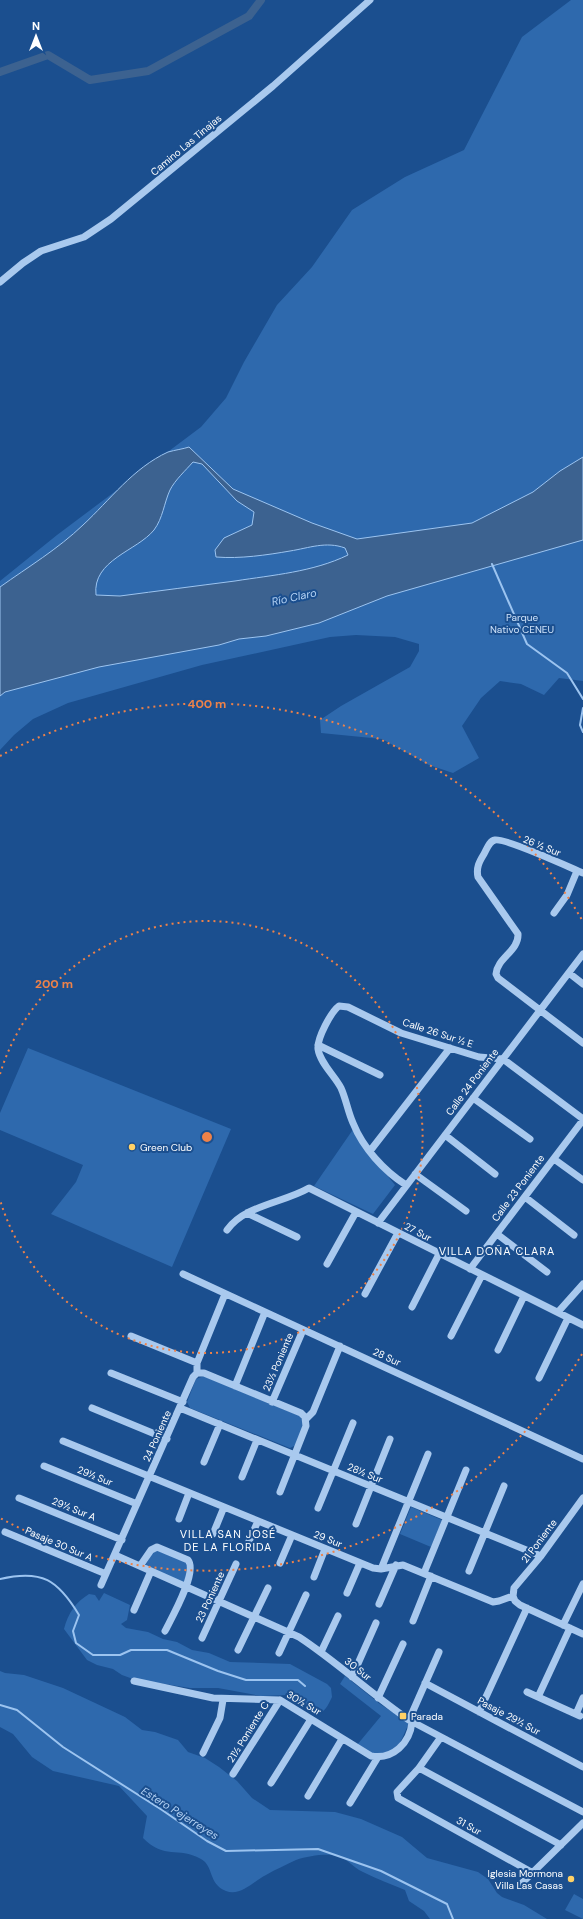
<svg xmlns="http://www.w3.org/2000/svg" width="583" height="1919" font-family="'DM Sans',sans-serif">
<rect width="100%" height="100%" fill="#1b4f8f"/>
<path fill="#2e69ad" d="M571 0H583V681L559 678 544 695 521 684 500 681 481 698 462 726 479 758 453 773 429 765 382 739 321 733 320 720 341 706 410 667 419 651V644L395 637 356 635 330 637 202 665 68 703 33 719 14 735 0 750V581L57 535 201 427 226 398 244 362 277 305 312 267 352 210 405 177 464 150 522 37Z
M28 1048 231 1129 172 1267 51 1214 76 1182 83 1165 0 1130V1113Z
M354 1128 372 1157 395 1185 373 1214 314 1186Z
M204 1376 300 1416 304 1423 296 1445 290 1448 190 1408 187 1402 196 1379Z
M411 1507 442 1520 431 1547 400 1534Z
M154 1550H159L186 1562 189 1568 184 1584 145 1566Z
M104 1593 130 1605 127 1620 121 1624 126 1628 148 1632 163 1639 177 1642 192 1650 209 1653 230 1662 290 1664 327 1684 331 1688 332 1697C328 1705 325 1714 314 1714L288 1695 261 1696 218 1688H190L133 1679 122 1675 113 1669 97 1665 87 1660 64 1629C68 1613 76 1602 89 1594L95 1595 99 1601Z
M0 1671 5 1673 24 1675 63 1688 125 1717 142 1730 155 1732 178 1740 188 1752 205 1758 219 1767 237 1781 252 1798 270 1810 335 1812 361 1819 402 1837 427 1858 478 1872 488 1879 497 1893 502 1897 524 1905 547 1919H430L424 1911 409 1901 405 1890C391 1884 377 1879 363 1872 352 1867 346 1856 332 1855 322 1854 307 1856 296 1860 286 1865 276 1869 266 1875 254 1881 240 1897 226 1891 208 1884 214 1866 201 1859 177 1846 165 1860 143 1838L147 1816 119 1786 53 1771 32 1757 13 1734 0 1727Z
M345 1676 380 1704 409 1723 400 1743 391 1751 381 1754 372 1755 357 1745 381 1716 340 1684Z
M574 1894 583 1899V1919L565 1910Z"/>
<path fill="#3c6290" stroke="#9cc4f0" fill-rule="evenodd" d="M189 447 233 489 312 523 357 539 472 523 533 492 560 471 583 457V540L387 596 319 623 266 636 239 639 219 645 99 667 5 692 0 696V587C28 567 58 549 83 525 110 500 133 468 168 452 175 450 183 449 189 447ZM193 462 202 464 237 501 254 512 252 525 224 538 215 550 216 557C240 559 267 555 290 551 309 548 326 541 345 548L348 555C313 572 273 575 235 581 196 586 158 591 120 596L96 595C92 560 137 551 154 530 163 518 164 503 170 490 175 480 186 470 193 462Z"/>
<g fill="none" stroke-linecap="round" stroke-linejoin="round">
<path stroke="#9cc4f0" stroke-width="2" d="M492 564 527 644 567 673 583 699
M583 708 580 725 583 732
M0 1579C42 1569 58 1580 79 1615L73 1631 76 1643 93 1655H120L131 1650H167L218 1671 246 1680H298L305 1686
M0 1705 17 1710 63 1747 162 1810 207 1841 226 1851 318 1849 381 1871 447 1904 453 1919"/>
<path stroke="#3c6290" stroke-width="8" d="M0 72 48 55 90 80 148 71 249 16 261 0"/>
<path stroke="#a9c9ee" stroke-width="7" d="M0 282 23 263 41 251 84 237 111 219 273 86 370 0
M583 873C569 867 506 838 495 840 489 841 487 849 484 854 479 862 476 868 478 877L518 934C519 951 497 958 496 974L498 978 583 1043
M554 913 567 895 577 871
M569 973 583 984
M318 1045 380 1075
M473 1098 530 1139
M445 1135 495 1174
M370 1151 450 1048
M554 1159 583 1180
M415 1174 466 1211
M406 1185C384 1171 363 1148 353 1123 348 1112 346 1099 341 1088 335 1076 320 1063 318 1049 317 1038 331 1012 339 1006L348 1007 401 1033 479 1057 503 1059 583 1119
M525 1197 574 1235
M247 1213 297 1237
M378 1223 583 954
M227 1230C245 1205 283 1203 309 1188L583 1325
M497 1234 547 1272
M327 1264 356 1212
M470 1269 583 1120
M183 1274 583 1459
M365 1294 398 1233
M412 1307 439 1254
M558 1312 583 1284
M131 1336 197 1363
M451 1336 482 1275
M498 1350 524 1296
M111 1373 183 1402
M197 1373H204L301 1413 305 1417 306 1426 280 1492
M197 1373V1363L225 1294
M539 1378 568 1318
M235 1386 265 1312
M272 1402 303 1330
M92 1408 167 1439
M180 1408 541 1556
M306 1419 313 1412 340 1346
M63 1441 373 1568 381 1569 403 1565 493 1602 499 1601 513 1596
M204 1462 220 1424
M44 1466 137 1504
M242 1477 257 1440
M19 1498 122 1540
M318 1508 353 1423
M179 1519 189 1493
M356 1524 390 1439
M5 1532 106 1574
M213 1534 224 1507
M246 1548 258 1521
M115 1555 299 1637C337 1662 371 1694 409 1720L583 1812
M280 1563 292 1535
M140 1566 151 1550 157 1547 188 1560C198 1572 172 1617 165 1631
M381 1569 428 1454
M469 1571 504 1486
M424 1573 466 1470
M314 1577 325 1549
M101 1585 193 1377 197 1373
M347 1593 360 1563
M513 1596 514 1588 541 1556 583 1498
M513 1596 515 1601 520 1605 583 1634
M379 1604 396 1565
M134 1610 151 1571
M413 1621 431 1576
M563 1625 583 1584
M202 1638 236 1564
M238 1650 268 1588
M321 1652 338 1616
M279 1653 306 1595
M352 1677 376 1623
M134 1681 213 1698 280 1700 371 1756C393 1760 410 1743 412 1722
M425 1683 583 1767
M527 1692 580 1716
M538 1697 570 1628
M378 1698 403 1644
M479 1712 527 1608
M576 1714 583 1698
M409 1720 439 1652
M441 1737 419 1768 397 1792 398 1798 533 1873
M203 1753 220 1718 223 1700
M419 1768 561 1845
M233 1774 280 1700
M271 1783 311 1719
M308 1796 342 1739
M350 1803 378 1757
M520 1885 583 1823"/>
</g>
<g fill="none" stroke="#ee8249" stroke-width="2" stroke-dasharray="2 4">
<path d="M0 1074A216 216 0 1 1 0 1200"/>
<path d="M582 1354A433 433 0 0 1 0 1518M0 756A433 433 0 0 1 582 920"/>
</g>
<g fill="#ffd166" stroke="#1b4f8f" stroke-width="1.5">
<circle cx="132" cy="1147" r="4"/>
<rect x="399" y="1712" width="8" height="8" rx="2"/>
<circle cx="571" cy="1879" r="4"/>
</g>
<g text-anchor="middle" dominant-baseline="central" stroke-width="4" stroke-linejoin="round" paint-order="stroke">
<g font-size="10" fill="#fff" stroke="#1b4f8f">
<text transform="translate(186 145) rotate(-40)">Camino Las Tinajas</text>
<text transform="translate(542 846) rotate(22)">26 ½ Sur</text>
<text transform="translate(438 1033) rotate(18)">Calle 26 Sur ½ E</text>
<text transform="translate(472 1082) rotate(-53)">Calle 24 Poniente</text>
<text transform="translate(518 1188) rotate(-53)">Calle 23 Poniente</text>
<text transform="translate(418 1232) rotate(27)">27 Sur</text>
<text transform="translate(387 1357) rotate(25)">28 Sur</text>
<text transform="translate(278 1362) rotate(-67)">23½ Poniente</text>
<text transform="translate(157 1436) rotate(-66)">24 Poniente</text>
<text transform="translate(365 1473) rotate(22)">28½ Sur</text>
<text transform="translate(95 1476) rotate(22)">29½ Sur</text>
<text transform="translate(74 1509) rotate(22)">29½ Sur A</text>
<text transform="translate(328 1539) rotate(22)">29 Sur</text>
<text transform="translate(539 1541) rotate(-53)">21 Poniente</text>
<text transform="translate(59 1544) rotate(23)">Pasaje 30 Sur A</text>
<text transform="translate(210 1597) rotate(-65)">23 Poniente</text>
<text transform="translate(358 1669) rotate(38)">30 Sur</text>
<text transform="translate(304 1703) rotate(30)">30½ Sur</text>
<text transform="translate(509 1716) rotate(28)">Pasaje 29½ Sur</text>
<text transform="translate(248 1732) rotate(-58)">21½ Poniente C</text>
<text transform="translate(469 1826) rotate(29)">31 Sur</text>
</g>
<g font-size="10" fill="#cfe3fa" stroke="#1b4f8f">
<text x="522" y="617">Parque<tspan x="522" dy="12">Nativo CENEU</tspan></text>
</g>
<g font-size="10" fill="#fff" stroke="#1b4f8f" text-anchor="start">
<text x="140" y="1147">Green Club</text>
<text x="411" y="1716">Parada</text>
<text x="563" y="1873" text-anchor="end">Iglesia Mormona<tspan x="563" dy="12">Villa Las Casas</tspan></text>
</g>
<g font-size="11" font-style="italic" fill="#b5d3f5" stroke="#1b4f8f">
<text transform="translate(294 597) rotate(-12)">Río Claro</text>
<text transform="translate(180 1813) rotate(32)">Estero Pejerreyes</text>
</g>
<g font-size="11" letter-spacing="1" fill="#fff" stroke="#1b4f8f">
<text x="497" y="1251">VILLA DOÑA CLARA</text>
<text x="228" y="1534">VILLA SAN JOSÉ<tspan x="228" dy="13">DE LA FLORIDA</tspan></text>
</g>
</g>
<circle cx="207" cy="1137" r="6" fill="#ee8249" stroke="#1b4f8f" stroke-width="2"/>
<g font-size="12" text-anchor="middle" font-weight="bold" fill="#ee8249" stroke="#1b4f8f" stroke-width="4" stroke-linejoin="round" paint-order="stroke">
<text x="207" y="708">400 m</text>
<text x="54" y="988">200 m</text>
</g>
<g transform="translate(36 36)" stroke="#1b4f8f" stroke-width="3" paint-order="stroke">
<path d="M0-3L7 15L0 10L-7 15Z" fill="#ffffff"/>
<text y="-6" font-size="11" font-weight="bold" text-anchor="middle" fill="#ffffff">N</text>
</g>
</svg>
